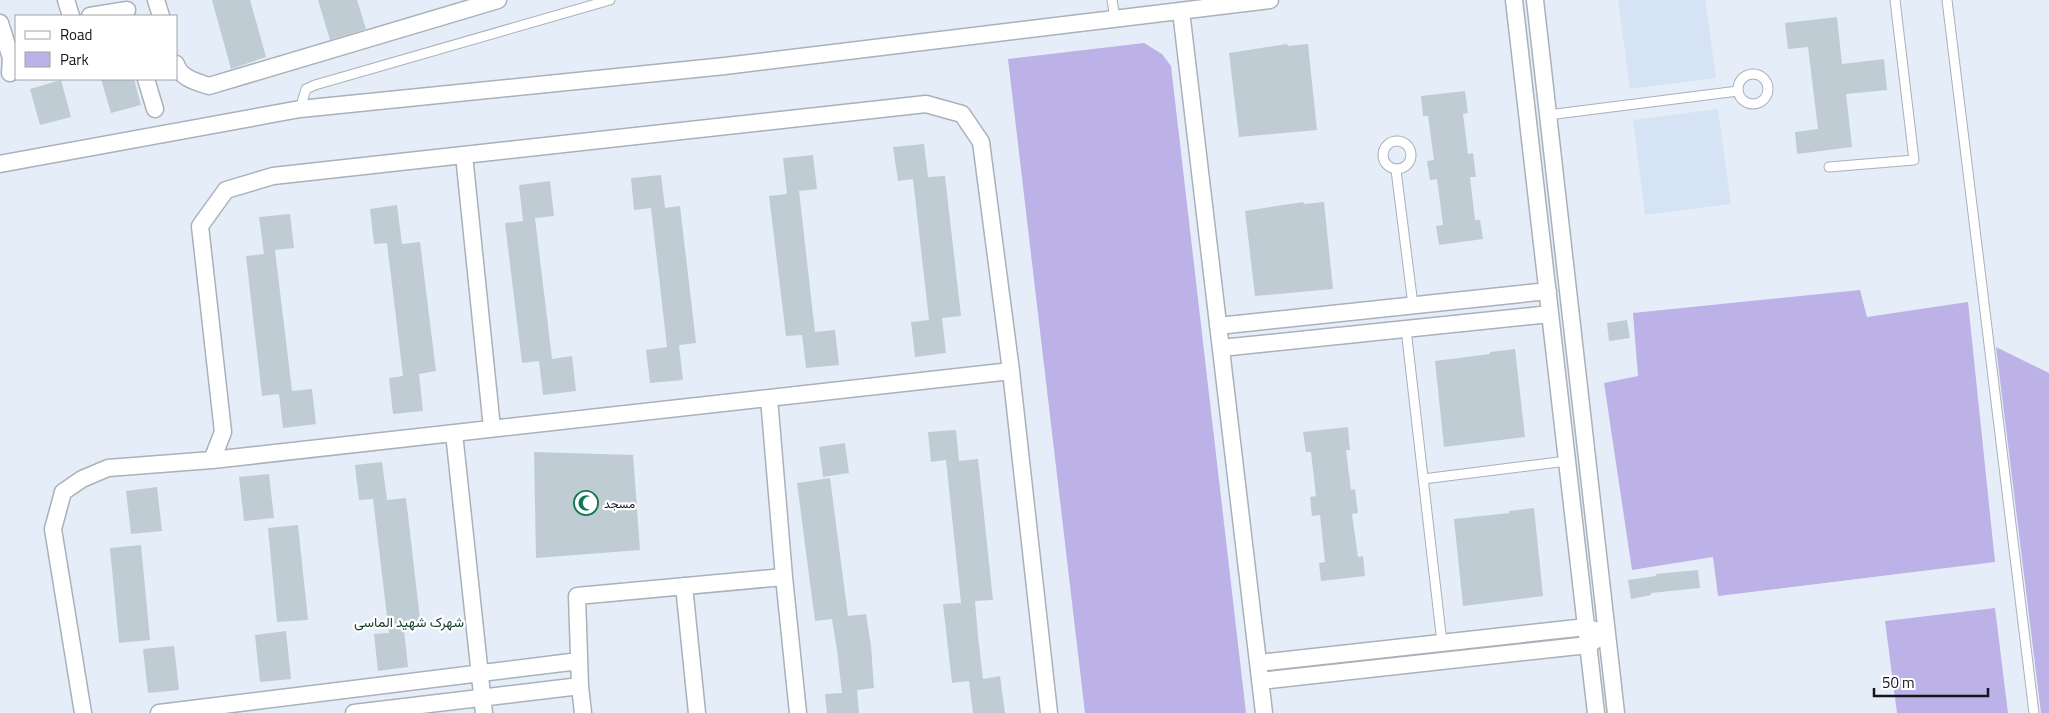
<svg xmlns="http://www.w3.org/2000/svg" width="2049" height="713" font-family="'Titillium Web',Vazirmatn,sans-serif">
<rect width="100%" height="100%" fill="#e5edf8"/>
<path fill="#d6e3f4" d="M1618 0H1705L1716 78 1630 89Z
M1718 109 1731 204 1645 215 1633 120Z"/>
<path fill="#bcb2e8" d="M1144 43 1162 54 1171 66 1246 713H1085L1008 59Z
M1860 290 1867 317 1968 302 1995 562 1718 596 1713 557 1632 570 1604 383 1638 376 1633 313Z
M1996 347 2049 373V713H2041Z
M1995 608 2008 713H1897L1885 621Z"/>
<path fill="#c0ccd4" d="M212 0H250L266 57 231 69Z
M318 0H357L366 29 330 40Z
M1837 17 1842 64 1884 59 1887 90 1846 94 1852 147 1797 154 1795 132 1818 129 1808 47 1788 49 1785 23Z
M1287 44 1288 46 1308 44 1317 130 1239 137 1229 53Z
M101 79H134L141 105 111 113Z
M61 80 71 117 40 125 30 89Z
M1465 91 1468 113 1463 114 1468 154 1473 153 1476 177H1470L1475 220H1480L1483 239 1439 245 1436 226 1443 225 1437 179 1430 180 1427 161 1434 160 1428 116H1423L1421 96Z
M924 144 928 177 945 176 961 316 942 318 946 353 915 357 911 322 929 320 913 179 898 181 893 147Z
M813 155 817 189 799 191 815 332 835 330 839 365 806 368 802 335 786 336 769 196 787 194 783 158Z
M661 175 665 208 680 206 696 343 679 345 683 380 650 383 646 350 667 347 651 208 634 210 631 178Z
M550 181 554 216 535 218 552 359 572 356 576 391 543 395 539 361 522 363 505 223 523 221 519 185Z
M1303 202 1304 204 1324 202 1333 289 1255 296 1245 211Z
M397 205 402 244 420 242 436 371 419 374 423 411 393 414 389 378 403 376 387 243 374 244 370 209Z
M290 214 294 248 275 250 292 391 312 389 316 424 283 428 279 394 262 396 246 256 264 254 259 217Z
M1627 320 1630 338 1609 341 1607 323Z
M1515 349 1525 437 1444 447 1435 361 1490 354V352Z
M1348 427 1350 450H1346L1351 490 1355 489 1358 513 1352 514 1358 557 1363 556 1365 576 1321 581 1319 563 1325 562 1320 515 1312 516 1310 497 1316 496 1311 452H1306L1303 432Z
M956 430 959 461 978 459 993 600 975 601 978 636 983 679 1000 676 1005 713H973L969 681 952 683 943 604 961 603 946 460 931 462 928 432Z
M845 443 849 473 823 477 819 447Z
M534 452 633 455 640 550 536 558Z
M382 462 387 500 406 498 421 628 404 630 408 667 378 671 374 634 389 633 373 499 359 500 355 465Z
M269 474 274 518 244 521 239 477Z
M830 478 848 616 866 614 871 646 874 688 857 690 859 713H827L825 694 842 693 837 650 832 619 815 621 797 483Z
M157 487 162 531 131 534 126 491Z
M1534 508 1543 596 1463 606 1454 519 1509 513V511Z
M298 525 308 620 277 622 268 528Z
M141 545 150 640 119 643 110 548Z
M1698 570 1700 588 1651 593V595L1631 599 1628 580 1656 576V574Z
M286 631 291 679 260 682 255 635Z
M174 646 179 690 148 693 143 649Z"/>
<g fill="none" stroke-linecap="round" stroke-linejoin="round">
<defs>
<path id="service" d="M1112 0 1115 18
M1947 0 2034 713
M1738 89a15 15 0 1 1 30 0a15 15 0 1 1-30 0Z
M300 109 306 89 315 85 610 0
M1548 115 1738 91
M1383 155a14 14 0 1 1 28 0a14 14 0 1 1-28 0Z
M1829 167 1914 160 1895 0
M1396 170 1413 305
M1406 329 1442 643
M1423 479 1567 461"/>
<path id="minor" d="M66 0 71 16
M156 0 161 16
M1514 0 1596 713
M1535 0 1616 713
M1181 11 1264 713
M90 16 127 10
M0 23 11 58 10 73
M176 64C180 78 197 82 209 86L498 0
M146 79 155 109
M464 155 492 428
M0 164 300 109 725 66 1270 0
M1218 326 1548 291
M1221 348 1550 314
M769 398 784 577 798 713
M454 433 484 713
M212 460 1011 371
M684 586 697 713
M1258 663 1586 627 1595 630
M1260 681 1588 645 1597 639
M83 713 53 529 63 492 82 479 108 468 212 460 223 432 200 226 226 190 273 176 926 104 962 114 981 142 1011 371 1049 713
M159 713 579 661
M354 713 580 686
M583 713 580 686 577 596 784 577"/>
</defs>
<use href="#service" stroke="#a9b1bb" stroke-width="11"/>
<use href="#minor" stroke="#a9b1bb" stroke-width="19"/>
<use href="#service" stroke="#fff" stroke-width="9"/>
<use href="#minor" stroke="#fff" stroke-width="16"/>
</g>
<defs>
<symbol id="mosque-ring" viewBox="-11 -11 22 22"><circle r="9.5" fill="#fff" stroke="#137952" stroke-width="1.5"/><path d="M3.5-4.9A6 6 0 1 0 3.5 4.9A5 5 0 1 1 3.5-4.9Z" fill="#137952"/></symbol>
</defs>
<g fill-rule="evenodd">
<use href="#mosque-ring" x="572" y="489" width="28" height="28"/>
</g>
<g text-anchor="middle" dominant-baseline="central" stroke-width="4.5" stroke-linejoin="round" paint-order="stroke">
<g font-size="12" fill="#14171b" stroke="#fff" text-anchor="start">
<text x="604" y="503">مسجد</text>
</g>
<g font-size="14" fill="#133f2c" stroke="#fff">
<text x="409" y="621">شهرک شهید الماسی</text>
</g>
</g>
<rect x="15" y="15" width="162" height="65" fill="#ffffff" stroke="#a1a2a4"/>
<rect x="25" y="31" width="25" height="8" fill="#ffffff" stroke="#a1a2a4"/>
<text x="60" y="40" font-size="15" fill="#14171b">Road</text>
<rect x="25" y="52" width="25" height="15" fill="#bcb2e8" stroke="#a1a2a4"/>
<text x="60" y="65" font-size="15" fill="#14171b">Park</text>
<path d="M1874 688v8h114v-8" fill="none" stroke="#14171b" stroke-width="2.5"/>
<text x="1882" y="688" font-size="15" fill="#14171b" stroke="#ffffff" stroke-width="4" paint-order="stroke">50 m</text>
</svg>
